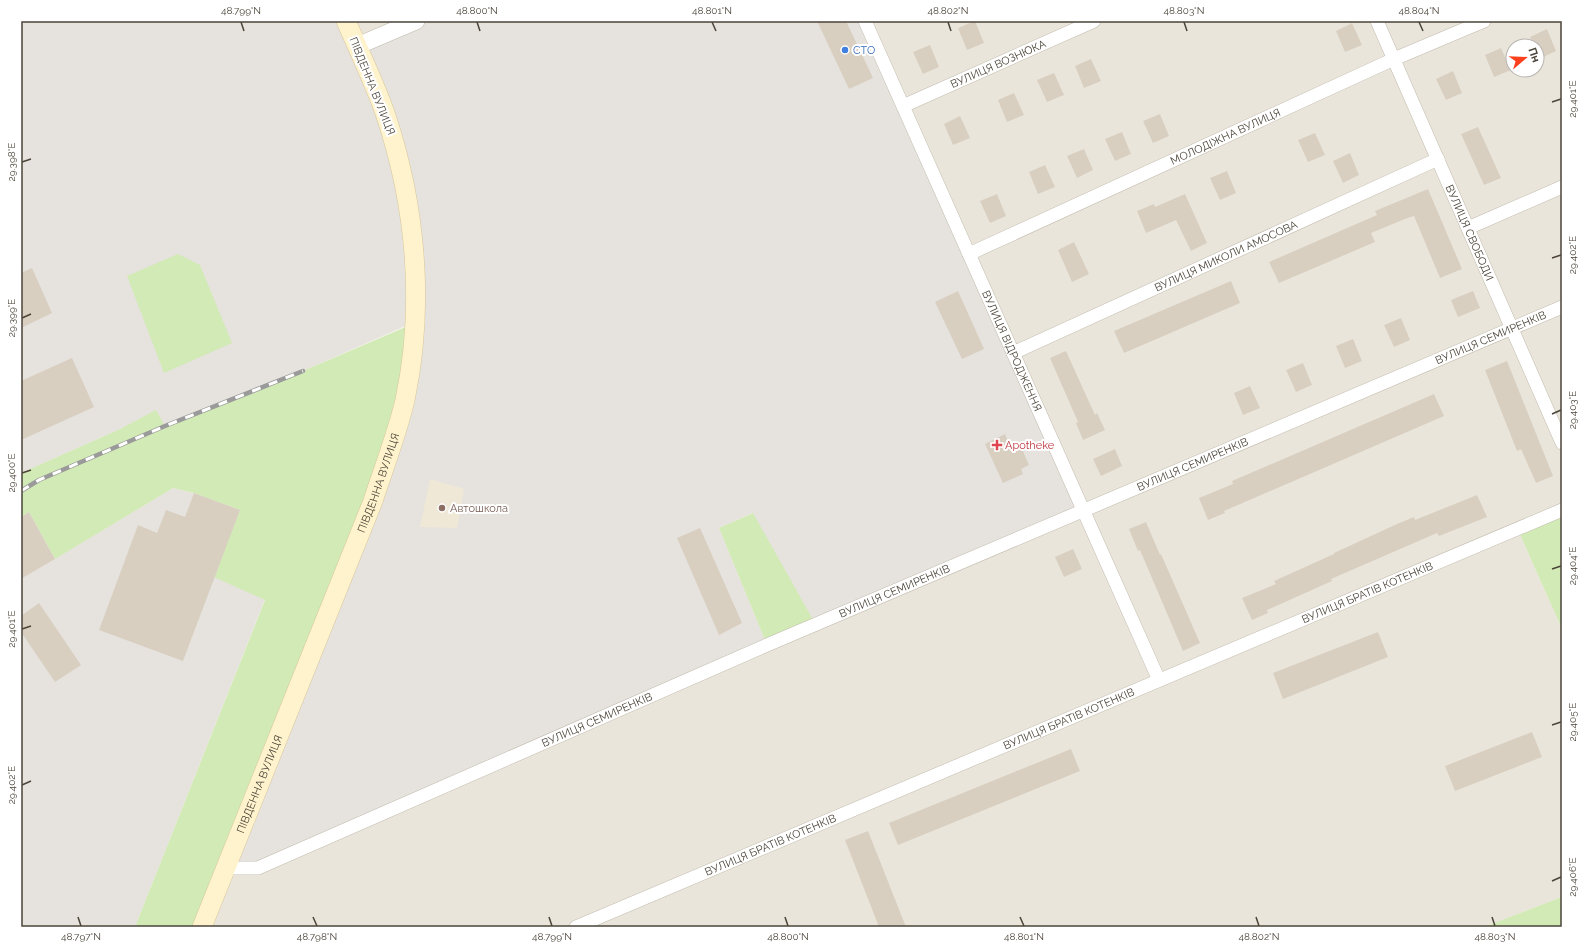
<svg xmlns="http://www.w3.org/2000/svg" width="1583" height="948" font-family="Raleway,sans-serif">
<rect width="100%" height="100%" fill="#f6f3ec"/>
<path fill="#eae5da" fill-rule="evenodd" d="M346 21H415L357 46Z
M864 21H1562V510L1518 530 1562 629V897L1484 927H202L227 868 767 645ZM1513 46H1537V70H1513Z"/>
<path fill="#e6e2dd" d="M21 21H346L357 46 416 21H864L1084 511 816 625 752 513 719 528 767 645 258 868H227L414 322 303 371 165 426 156 411 118 430 21 473Z
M173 488 194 493 240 510 265 599 135 927H21V579Z"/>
<path fill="#efe8d6" d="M430 479 464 489 457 528 420 527Z"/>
<path fill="#d2eab5" d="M178 254 200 265 232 343 164 373 127 276Z
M415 323 405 399 202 927H135L265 600 214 577 240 510 194 493 173 488 55 559 29 512 21 517V473L118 430 156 410 165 426 303 371Z
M1562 510V629L1518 530Z
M753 513 816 625 767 645 719 528Z
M1562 897V927H1484Z"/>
<path fill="#d8cfc1" d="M817 21H846L873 78 849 89Z
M975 21 984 43 967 50 958 28Z
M1352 23 1362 45 1345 52 1336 31Z
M1547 29 1556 51 1539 59 1537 53V46H1534L1530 37Z
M930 45 939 67 923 74 913 52Z
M1501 48 1511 70 1494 77 1485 55Z
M1091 59 1101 81 1084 88 1075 66Z
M1453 71 1462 93 1446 100 1436 79Z
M1054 73 1064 95 1047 102 1037 80Z
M1014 93 1024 115 1007 122 998 100Z
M1160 114 1169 136 1153 143 1143 121Z
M960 116 970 138 953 145 944 124Z
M1478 127 1501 178 1484 185 1461 134Z
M1122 132 1131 154 1115 161 1105 139Z
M1315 133 1325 155 1308 162 1298 140Z
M1084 149 1093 170 1077 178 1067 156Z
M1350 153 1359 175 1343 183 1333 161Z
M1045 165 1055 187 1038 194 1029 172Z
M1227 171 1236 193 1220 200 1210 178Z
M1428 189 1462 269 1440 278 1414 216 1405 219 1371 233 1375 242 1279 283 1269 262 1377 215 1375 211Z
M997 194 1006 216 990 223 980 201Z
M1185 194 1207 243 1191 251 1176 220 1146 233 1137 211 1154 204 1155 207Z
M1074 242 1089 274 1072 282 1058 250Z
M32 268 52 313 21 328V273Z
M1231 281 1240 303 1124 353 1114 331Z
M958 291 984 349 962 359 935 302Z
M1473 291 1480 308 1458 317 1451 300Z
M1401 318 1410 340 1394 347 1384 325Z
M1353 339 1362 361 1345 368 1336 346Z
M1066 351 1095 415 1097 413 1105 430 1083 440 1076 423 1078 422 1050 358Z
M72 358 94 407 21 440V381Z
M1507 361 1553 476 1536 483 1521 449 1517 451 1485 370Z
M1303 363 1312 385 1296 392 1286 370Z
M1250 386 1260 408 1243 415 1234 393Z
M1434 394 1444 416 1224 511 1225 513 1208 520 1199 498 1233 484 1232 481Z
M1005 434 1010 446 1019 442 1029 465 1021 469 1023 474 1003 483 985 444Z
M1115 449 1122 466 1101 476 1093 459Z
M194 493 240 510 183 661 99 630 138 525 157 533 166 510 185 517Z
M1477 495 1487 517 1439 536 1437 533 1331 579 1332 581 1267 610 1268 613 1252 620 1242 598 1276 584 1274 581 1334 554V553L1397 524 1414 517 1415 520Z
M29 512 55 559 21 579V517Z
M1146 522 1160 555 1161 554 1200 643 1183 651 1140 550 1138 551 1129 529Z
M700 528 742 623 719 635 677 538Z
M1073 549 1082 569 1064 577 1055 557Z
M39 603 81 665 55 682 21 632V616Z
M1378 632 1388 657 1283 699 1273 673Z
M1532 732 1542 757 1455 791 1445 766Z
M1071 749 1080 771 898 845 889 823Z
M868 831 906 927H879L845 840Z"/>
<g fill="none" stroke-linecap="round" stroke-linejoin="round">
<defs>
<g id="minor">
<path id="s1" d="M865 21 1159 680"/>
<path id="s2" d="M1377 21 1562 443"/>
<path id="s3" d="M903 106 1094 21"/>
<path d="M1468 228 1562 187"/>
<path id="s4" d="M969 254 1394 59 1484 21"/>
<path id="s5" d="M1013 353 1438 159"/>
<path id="s6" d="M227 868H258L767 645 1562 307"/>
<path id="s7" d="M576 927 1562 510"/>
</g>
<path id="tertiary" d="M357 46 416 21"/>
<g id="secondary">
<path id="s8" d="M202 927 373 501C384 467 397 434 405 400 425 305 416 205 385 113 374 82 359 51 346 21"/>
</g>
</defs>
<use href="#minor" stroke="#c2bbae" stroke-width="14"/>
<use href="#tertiary" stroke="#c2bbae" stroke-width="18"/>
<use href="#secondary" stroke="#d6c79b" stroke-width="20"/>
<use href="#minor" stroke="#fff" stroke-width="13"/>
<use href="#tertiary" stroke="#fff" stroke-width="17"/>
<use href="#secondary" stroke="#fff3cd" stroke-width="19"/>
<defs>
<path id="rail" d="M21 491 39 480 165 426 303 371"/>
</defs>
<use href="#rail" stroke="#9a9a9a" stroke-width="4.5"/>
<use href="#rail" stroke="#fff" stroke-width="3" stroke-dasharray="9" stroke-linecap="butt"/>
</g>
<path fill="none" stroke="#4b4439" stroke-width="1.5" d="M241 22 244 31M477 22 480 31M712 22 716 31M948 22 951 31M1184 22 1187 31M1419 22 1423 31M1552 102 1561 99M22 162 31 159M1552 258 1561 255M22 318 31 314M1552 414 1561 410M22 473 31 470M1552 569 1561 566M22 629 31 626M1552 725 1561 722M22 785 31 781M1552 881 1561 877M78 917 81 926M313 917 317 926M549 917 552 926M785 917 788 926M1020 917 1024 926M1256 917 1259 926M1492 917 1495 926"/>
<circle fill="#3f7fe0" stroke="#fff" stroke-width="1.5" cx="845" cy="50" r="4"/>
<path fill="#e0444e" stroke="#fff" stroke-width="1.5" d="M995 439h4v4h4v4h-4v4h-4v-4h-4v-4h4z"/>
<circle fill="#8d6e63" stroke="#fff" stroke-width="1.5" cx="442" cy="508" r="4"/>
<g text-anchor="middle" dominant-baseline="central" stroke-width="4" stroke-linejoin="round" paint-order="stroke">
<g font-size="11" fill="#366cbe" stroke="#fff" text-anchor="start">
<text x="853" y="50">СТО</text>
</g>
<g font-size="11" fill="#4b4439" stroke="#fff">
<text stroke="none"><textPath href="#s3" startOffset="104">ВУЛИЦЯ ВОЗНЮКА</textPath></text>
<text transform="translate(372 86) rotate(68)">ПІВДЕННА ВУЛИЦЯ</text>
<text stroke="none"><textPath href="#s4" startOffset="282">МОЛОДІЖНА ВУЛИЦЯ</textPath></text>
<text stroke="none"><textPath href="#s2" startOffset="231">ВУЛИЦЯ СВОБОДИ</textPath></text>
<text stroke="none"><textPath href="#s5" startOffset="234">ВУЛИЦЯ МИКОЛИ АМОСОВА</textPath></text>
<text stroke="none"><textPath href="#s6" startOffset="1373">ВУЛИЦЯ СЕМИРЕНКІВ</textPath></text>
<text stroke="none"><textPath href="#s1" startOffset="361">ВУЛИЦЯ ВІДРОДЖЕННЯ</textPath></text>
<text stroke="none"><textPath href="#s6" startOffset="1049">ВУЛИЦЯ СЕМИРЕНКІВ</textPath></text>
<text stroke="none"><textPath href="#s8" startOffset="478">ПІВДЕННА ВУЛИЦЯ</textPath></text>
<text stroke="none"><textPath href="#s6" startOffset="725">ВУЛИЦЯ СЕМИРЕНКІВ</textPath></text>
<text stroke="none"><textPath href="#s7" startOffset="859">ВУЛИЦЯ БРАТІВ КОТЕНКІВ</textPath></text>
<text stroke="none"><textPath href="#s6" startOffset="401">ВУЛИЦЯ СЕМИРЕНКІВ</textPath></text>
<text stroke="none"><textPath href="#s7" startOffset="535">ВУЛИЦЯ БРАТІВ КОТЕНКІВ</textPath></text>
<text stroke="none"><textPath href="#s8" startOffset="154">ПІВДЕННА ВУЛИЦЯ</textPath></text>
<text stroke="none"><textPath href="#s7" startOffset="211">ВУЛИЦЯ БРАТІВ КОТЕНКІВ</textPath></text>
</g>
<g font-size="11" fill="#be3a42" stroke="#fff" text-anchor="start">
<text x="1005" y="445">Apotheke</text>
</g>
<g font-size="11" fill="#785e54" stroke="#fff" text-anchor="start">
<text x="450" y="508">Автошкола</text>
</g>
</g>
<rect width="1583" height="948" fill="none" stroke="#ffffff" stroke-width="44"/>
<g transform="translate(1525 58) rotate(71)"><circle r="19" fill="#ffffff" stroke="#b7b4b0"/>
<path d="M0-3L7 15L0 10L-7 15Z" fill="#fc3f1d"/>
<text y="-6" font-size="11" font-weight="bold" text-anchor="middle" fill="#4b4439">Пн</text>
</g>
<rect x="22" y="22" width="1539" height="904" fill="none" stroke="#4b4439" stroke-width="1.5"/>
<g font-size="10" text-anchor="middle" fill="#4b4439">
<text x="241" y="14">48.799°N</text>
<text x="477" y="14">48.800°N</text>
<text x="712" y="14">48.801°N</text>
<text x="948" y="14">48.802°N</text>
<text x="1184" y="14">48.803°N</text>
<text x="1419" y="14">48.804°N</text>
<text transform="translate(1572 99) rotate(-90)" y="4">29.401°E</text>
<text transform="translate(11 162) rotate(-90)" y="4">29.398°E</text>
<text transform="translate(1572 255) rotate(-90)" y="4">29.402°E</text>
<text transform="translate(11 318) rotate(-90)" y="4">29.399°E</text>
<text transform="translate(1572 410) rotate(-90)" y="4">29.403°E</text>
<text transform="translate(11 473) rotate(-90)" y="4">29.400°E</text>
<text transform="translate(1572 566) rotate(-90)" y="4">29.404°E</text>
<text transform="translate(11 629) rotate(-90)" y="4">29.401°E</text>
<text transform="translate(1572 722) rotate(-90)" y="4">29.405°E</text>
<text transform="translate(11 785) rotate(-90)" y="4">29.402°E</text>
<text transform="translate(1572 877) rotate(-90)" y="4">29.406°E</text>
<text x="81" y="940">48.797°N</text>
<text x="317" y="940">48.798°N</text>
<text x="552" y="940">48.799°N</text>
<text x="788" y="940">48.800°N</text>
<text x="1024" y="940">48.801°N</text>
<text x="1259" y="940">48.802°N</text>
<text x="1495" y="940">48.803°N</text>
</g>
</svg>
